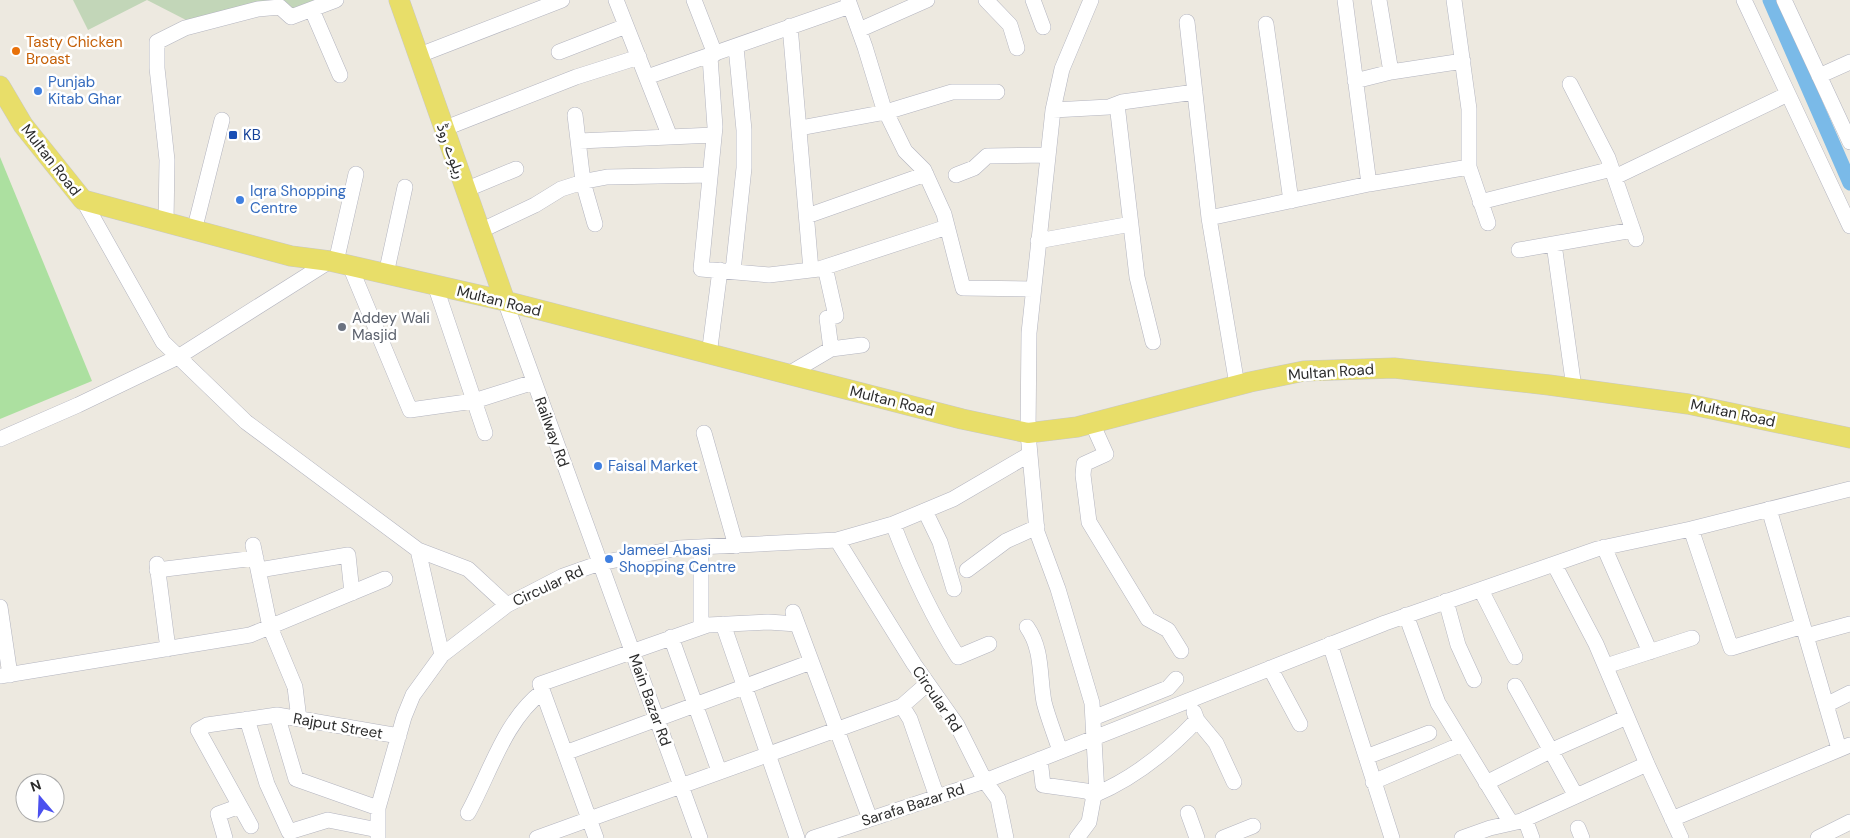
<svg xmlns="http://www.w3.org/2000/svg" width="1850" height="838" font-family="'DM Sans',Vazirmatn,sans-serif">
<rect width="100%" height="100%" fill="#ede9e0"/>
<path fill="#ace0a0" d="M0 157 92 381 0 419Z"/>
<path fill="#c2d6b8" d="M73 0H147L88 30Z
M147 0H322L295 10 248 6 186 20Z"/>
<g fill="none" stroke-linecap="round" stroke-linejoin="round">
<path stroke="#7abae8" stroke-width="15" d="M1770 0 1850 183"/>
<defs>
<path id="minor" d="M616 0 670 137
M694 0 715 54
M848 0 865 47 883 106 905 151 924 170 944 214 963 288 1033 289
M986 0 1010 25 1017 48
M1033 0 1043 27
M1091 0 1062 69 1053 110 1029 333 1028 433 1037 532 1058 589 1092 703 1097 794
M1345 0 1369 184
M1379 0 1391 72
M1454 0 1469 109V167L1488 223
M1744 0 1850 226
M1784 0 1850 142
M312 10 340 75
M1187 22 1209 218 1237 385
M1266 24 1291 201
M790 26 811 270
M859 30 927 0
M559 52 626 26
M417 56 562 0
M710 57 715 127 701 269 769 275 819 269 947 227
M1819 76 1850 62
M647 77 850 6
M1355 81 1391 72 1463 61
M1570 84 1608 158 1636 239
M1117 104 1137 277 1153 342
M1053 110 1109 107 1122 102 1195 92
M575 115 583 182 595 224
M800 128 886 112 952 92H997
M443 129 576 77 639 57
M579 141 714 135
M956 175 974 168 987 156 1046 155
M1615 177 1788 94
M465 190 516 169
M83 200 163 342 246 422 418 550 442 655
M1480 202 1612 169
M807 216 926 174
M1209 218 1369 184 1469 167
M166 223 167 160 157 68V42L185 28 258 9 280 7 291 17 336 0
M194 231 222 120
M480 231 535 205 561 189 586 181 607 177 710 175
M1038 241 1131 224
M1554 244 1574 388
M1519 250 1633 230
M336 262 356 174
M350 266 410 410 474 401 534 382
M825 267 836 316 827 318 831 349
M733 271 744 168V130L736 47
M386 274 405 187
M435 285 485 433
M505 301 700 838
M709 355 720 270
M787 375 831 349 862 345
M1092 423 1106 454 1084 464 1083 475 1089 522 1148 619 1168 630 1181 651
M704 433 736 546
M0 439 78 405 178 357 330 261
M1769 509 1839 749
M925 511 940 542 954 589
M893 524C911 571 931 615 958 657L989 644
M1691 529 1731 648 1803 626
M837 540 914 664 957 725 985 781 998 799 1006 838
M253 545 270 627 295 687 299 719
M701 547V627
M1604 547 1650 652
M418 550 468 569 507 605
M157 564 168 649
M1554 564 1596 644 1647 764 1681 838
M157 570 256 558
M259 570 348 555 352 593
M967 570 1006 541 1037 527
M1481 590 1515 657
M1446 601 1458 645 1474 680
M0 607 10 675
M793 612 870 819
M1406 615 1438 703 1511 823
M723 624 797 838
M1027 627C1043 650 1039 675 1044 702 1048 718 1055 735 1060 751
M1806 636 1850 624
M671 637 719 771
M1330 644 1392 838
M1606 666 1692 638
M1270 668 1300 724
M0 676 250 635 385 579
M1515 686 1576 796
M1826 705 1850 693
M902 706 910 719 937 797
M1194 712 1197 720 1216 743 1234 782
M277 715 296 779 378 808
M1093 718 1168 688 1176 679
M247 719 267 784 289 832 328 820 378 830
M565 753 811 662
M1366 757 1429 733
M1040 759 1043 785 1086 791 1094 795C1135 778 1167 752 1197 720
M1373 782 1462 744
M1486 783 1550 751 1627 717
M468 813C490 773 505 720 542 692
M1188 813 1197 838
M1525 819 1532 838
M1672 819 1850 745
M251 826 198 730 207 725 277 715 399 736
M1578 828 1582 838
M225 838 218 814 240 806
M378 838V808L404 717 413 695 442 655 507 605 563 576 600 563 679 548 837 540 893 524 953 499 1030 454
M537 838 902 706 927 684
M596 838 540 684 708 625 768 622 797 624
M813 838 985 781 1385 623 1597 549 1691 529 1850 489
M1077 838 1089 822 1094 795
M1223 838 1253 826
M1462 838 1490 828 1521 821 1647 764
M1818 838 1850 822"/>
<path id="major" d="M399 0 505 301
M0 86 23 125 83 200 291 256 330 261 505 301 962 419 1028 433 1077 427 1250 382 1304 371 1394 368 1549 385 1688 404 1850 438"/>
</defs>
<use href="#minor" stroke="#b3b4bf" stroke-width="16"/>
<use href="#major" stroke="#c8c8c8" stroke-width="21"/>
<use href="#minor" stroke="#fff" stroke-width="15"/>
<use href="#major" stroke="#e8de69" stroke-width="20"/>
</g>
<circle fill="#e8710a" stroke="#fff" stroke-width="2" cx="16" cy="51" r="5"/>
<g fill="#3f7fe0" stroke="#fff" stroke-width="2">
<circle cx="38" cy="91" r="5"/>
<circle cx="240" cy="200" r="5"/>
<circle cx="598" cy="466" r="5"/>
<circle cx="609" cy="559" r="5"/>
</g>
<rect fill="#1a4fb4" stroke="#fff" stroke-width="2" x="228" y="130" width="10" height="10" rx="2.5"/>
<circle fill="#6b7280" stroke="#fff" stroke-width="2" cx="342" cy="327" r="5"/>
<g text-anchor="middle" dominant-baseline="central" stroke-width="5" stroke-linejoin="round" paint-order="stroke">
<g font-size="15" fill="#c56008" stroke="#fff" text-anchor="start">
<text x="26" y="42">Tasty Chicken<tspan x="26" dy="17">Broast</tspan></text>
</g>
<g font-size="15" fill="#366cbe" stroke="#fff" text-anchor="start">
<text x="48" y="82">Punjab<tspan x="48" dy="17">Kitab Ghar</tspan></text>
<text x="250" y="191">Iqra Shopping<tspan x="250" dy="17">Centre</tspan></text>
<text x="608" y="466">Faisal Market</text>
<text x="619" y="550">Jameel Abasi<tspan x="619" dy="17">Shopping Centre</tspan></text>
</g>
<g font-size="15" fill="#164399" stroke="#fff" text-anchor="start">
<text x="243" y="135">KB</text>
</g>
<g font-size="15" fill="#2c2c2c" stroke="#fff">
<text transform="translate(451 151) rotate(70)">ریلوے روڈ</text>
<text transform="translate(51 160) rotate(52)">Multan Road</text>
<text transform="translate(499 301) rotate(14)">Multan Road</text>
<text transform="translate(1331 372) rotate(-4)">Multan Road</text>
<text transform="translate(892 401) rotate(14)">Multan Road</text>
<text transform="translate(1733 413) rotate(12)">Multan Road</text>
<text transform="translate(552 432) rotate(70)">Railway Rd</text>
<text transform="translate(548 586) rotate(-25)">Circular Rd</text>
<text transform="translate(937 699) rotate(56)">Circular Rd</text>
<text transform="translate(650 700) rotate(70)">Main Bazar Rd</text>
<text transform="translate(338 726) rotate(10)">Rajput Street</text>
<text transform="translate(913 805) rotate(-18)">Sarafa Bazar Rd</text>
</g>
<g font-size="15" fill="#5b616d" stroke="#fff" text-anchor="start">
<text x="352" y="318">Addey Wali<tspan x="352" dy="17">Masjid</tspan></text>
</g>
</g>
<g transform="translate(40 798) rotate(341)"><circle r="24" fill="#ffffff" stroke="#ababab"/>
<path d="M0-4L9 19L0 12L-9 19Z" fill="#4b50ef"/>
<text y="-8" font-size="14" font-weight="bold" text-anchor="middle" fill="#2c2c2c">N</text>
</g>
</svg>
